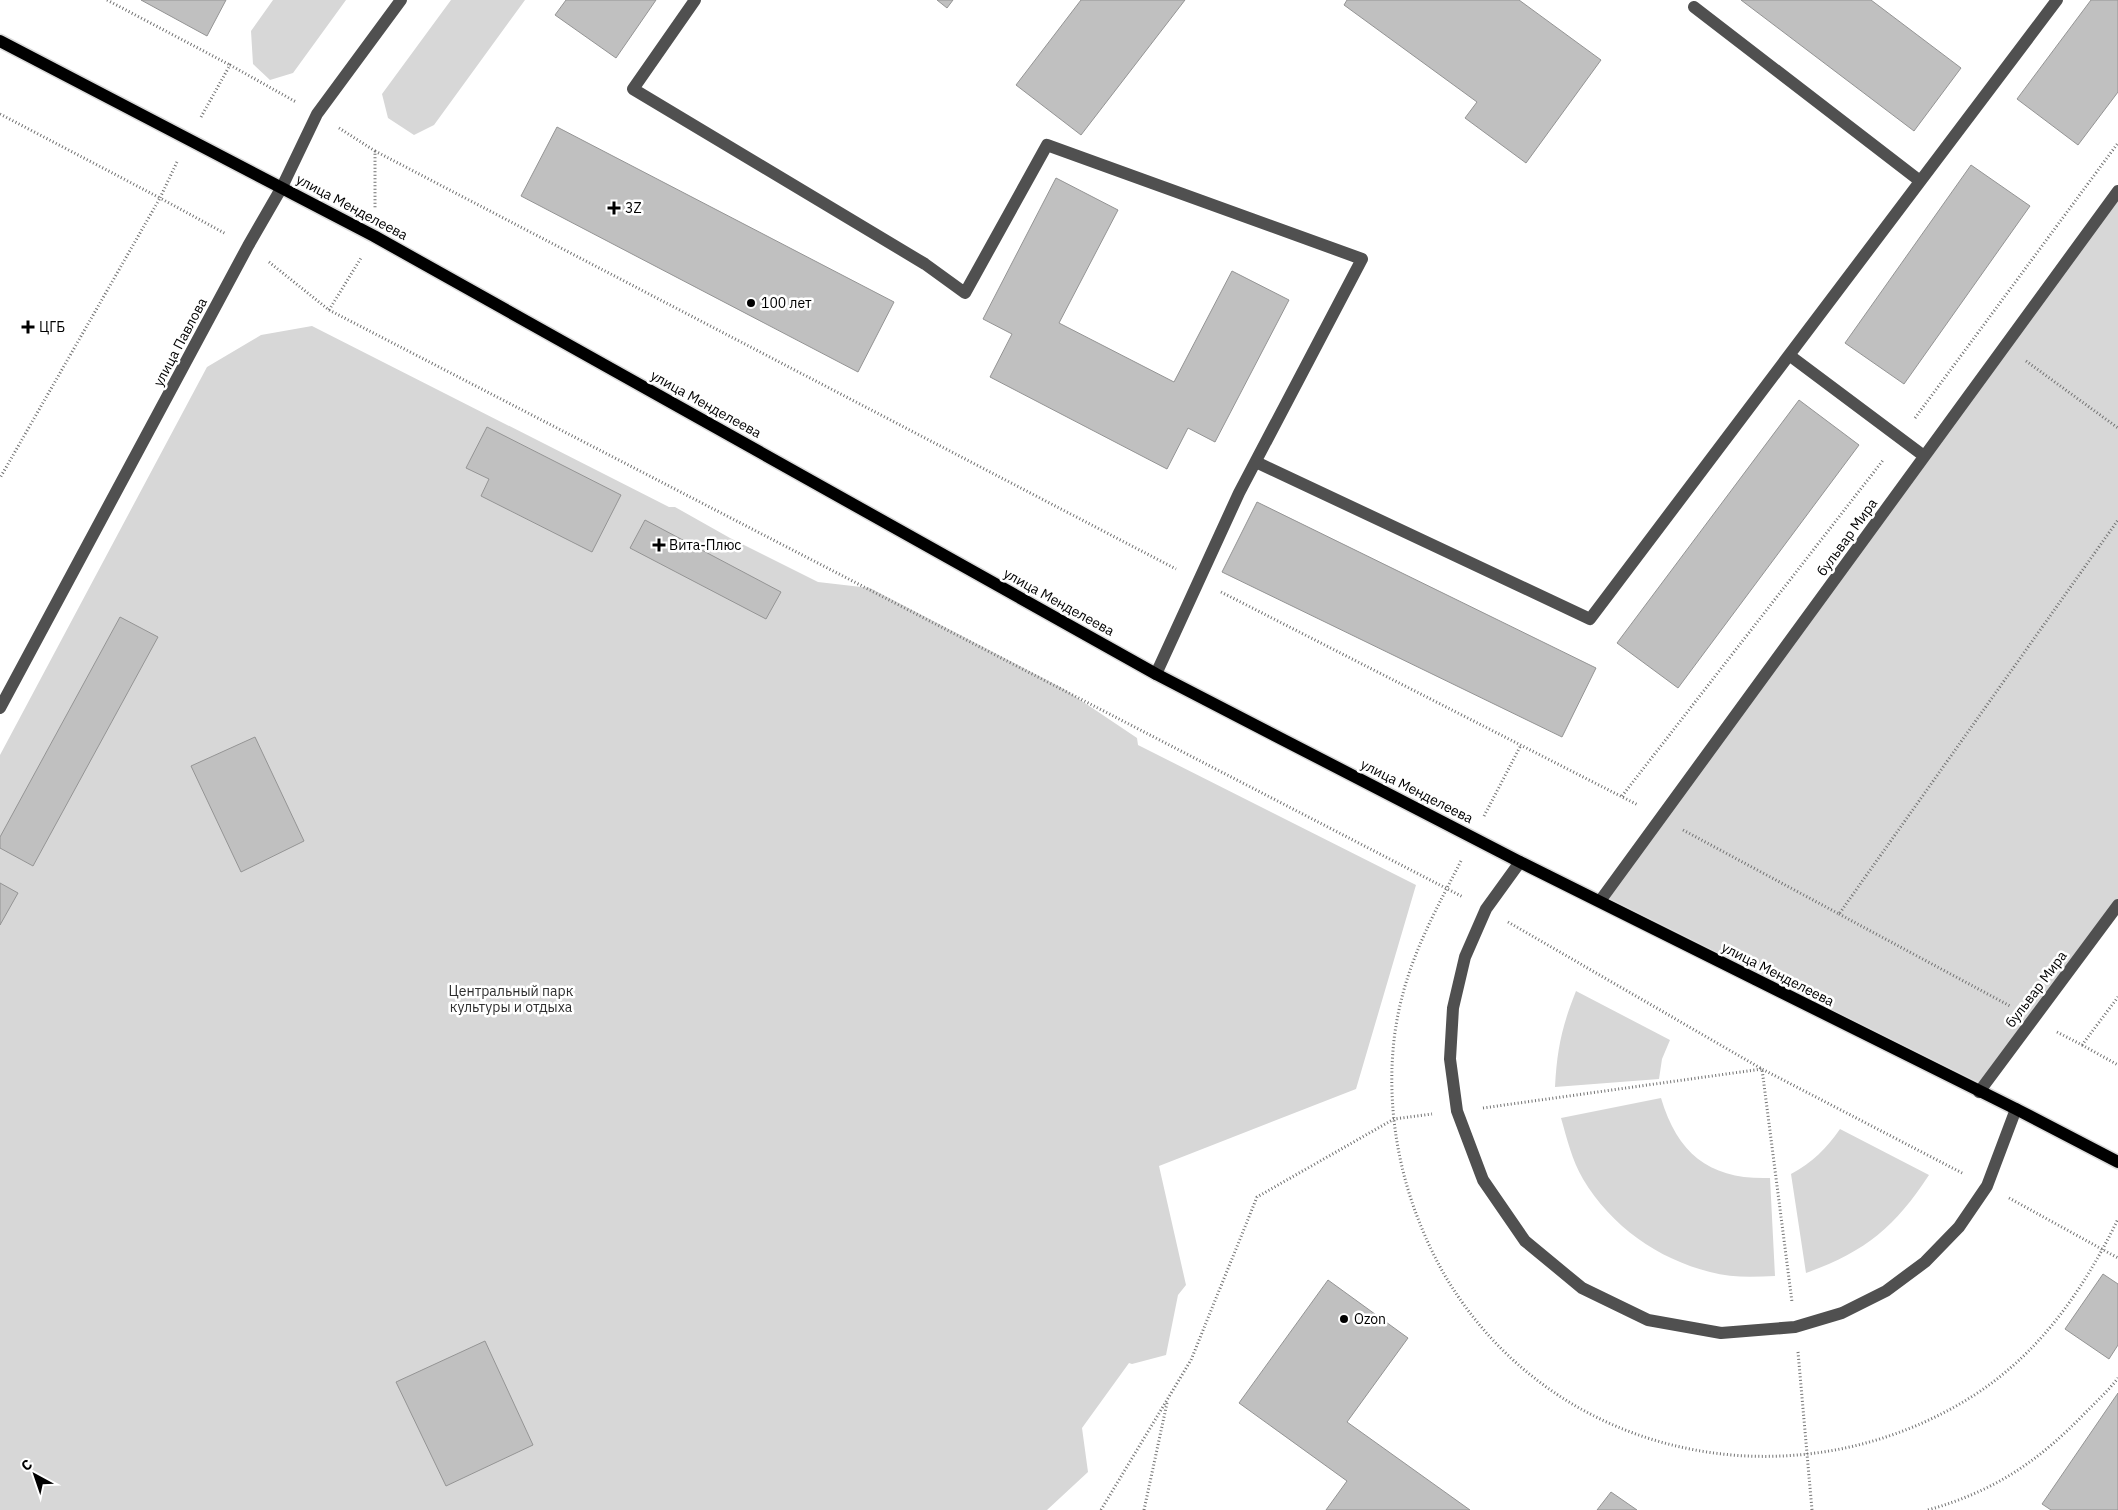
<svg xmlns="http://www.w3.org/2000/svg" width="2118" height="1510" font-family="'IBM Plex Sans',sans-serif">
<rect width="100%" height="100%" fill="#fff"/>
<path fill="#d7d7d7" d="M273 0H346L293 73 270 80 253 64 251 31Z
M451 0H525L434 125 414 135 388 118 382 94Z
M2118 191V905L1979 1092 1600 901Z
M312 326 669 507H675L730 538 818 582 870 588 1064 689 1137 738 1138 745 1416 885 1356 1089 1159 1166 1186 1285 1178 1295 1166 1355 1132 1364 1129 1363 1082 1428 1088 1472 1047 1510H0V755L207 367 261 335Z
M1576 991 1670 1040 1662 1059 1659 1079 1555 1087C1557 1049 1562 1026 1576 991Z
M1661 1098C1678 1155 1711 1180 1770 1178L1775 1276C1753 1277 1731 1278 1710 1272 1658 1259 1611 1226 1583 1179 1572 1160 1567 1139 1561 1118Z
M1840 1129 1929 1175C1895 1227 1865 1252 1806 1273L1791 1174C1813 1162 1826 1149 1840 1129Z"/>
<path fill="#c0c0c0" stroke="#949494" d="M141 0H226L207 36Z
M566 0H656L616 58 555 15Z
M937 0H953L947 8Z
M1081 0H1185L1081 135 1016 85Z
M1347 0H1519L1601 60 1526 163 1465 118 1477 102 1344 5Z
M1741 0H1871L1961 68 1914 131Z
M2091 0H2118V92L2078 145 2017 99Z
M557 127 894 302 858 372 521 196Z
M1971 165 2030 206 1904 384 1845 343Z
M1056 178 1118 210 1059 323 1174 382 1232 271 1289 300 1215 442 1188 428 1167 469 990 377 1012 334 983 319Z
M1799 400 1859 445 1678 688 1617 643Z
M487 427 621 495 592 552 481 496 489 479 466 468Z
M1257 502 1596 668 1562 737 1222 572Z
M645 520 781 592 766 619 630 548Z
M120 617 158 637 33 866 0 848V837Z
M255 737 304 841 241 872 191 766Z
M0 883 18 893 0 925Z
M2103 1274 2118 1284V1345L2109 1359 2065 1329Z
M1328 1280 1408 1338 1347 1422 1470 1510H1326L1347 1481 1239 1403Z
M485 1341 533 1445 446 1486 396 1382Z
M2118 1393V1510H2051L2042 1504Z
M1611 1492 1637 1510H1597Z"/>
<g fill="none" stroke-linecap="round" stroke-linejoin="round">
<defs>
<path id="major" d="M0 41 374 236 1156 674 1520 862 2016 1109 2118 1162"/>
</defs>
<use href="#major" stroke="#dbdbdb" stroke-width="15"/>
<path stroke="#727272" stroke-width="3" stroke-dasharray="1 2.5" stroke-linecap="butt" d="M107 0 230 65
M0 114 160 198 0 478
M201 117 230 65 296 102
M339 128 375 151V208
M375 151 1176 569
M177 162 160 198 226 234
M269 262 329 310 1463 897
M329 310 361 258
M2026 361 2118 428
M1915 418 2118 143
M1221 592 1638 805
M1622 796 1884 459
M1484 816 1521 745
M1683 830 1839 914 2118 520
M1461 861C1430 921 1402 971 1394 1040 1385 1121 1404 1203 1444 1274 1554 1463 1800 1510 1979 1392 2043 1349 2085 1287 2118 1219
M1839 914 2010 1006
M1508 922 1762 1069 1964 1174
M2057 1032 2082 1045 2118 997
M2082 1045 2118 1065
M1483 1108 1762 1069 1792 1302
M2009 1198 2118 1258
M1798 1352 1812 1510
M1101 1510 1191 1360 1257 1197 1394 1119 1432 1114
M1144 1510 1167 1403
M1928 1510C1995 1491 2039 1461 2086 1412 2097 1401 2109 1390 2118 1378"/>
<path stroke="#505050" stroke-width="12" d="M695 0 633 89 925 264 965 293 1047 145 1362 259 1239 493 1156 674
M1694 7 1920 181
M1789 355 1924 456
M1256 462 1590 619 2057 0
M0 708 248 246 282 187 317 114 401 0
M1520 862 1486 909 1465 957 1453 1008 1450 1059 1457 1111 1483 1180 1525 1241 1582 1288 1648 1320 1721 1333 1795 1327 1842 1313 1886 1291 1925 1262 1959 1227 1987 1186 2016 1109
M1600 901 2118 191
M1979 1092 2118 905"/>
<use href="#major" stroke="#000" stroke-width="12"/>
</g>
<g fill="#000" stroke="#fff" stroke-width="2">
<path d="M611.5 200.5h5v5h5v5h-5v5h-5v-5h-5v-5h5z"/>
<circle cx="751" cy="303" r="5"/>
<path d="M25.5 319.5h5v5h5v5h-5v5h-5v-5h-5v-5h5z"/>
<path d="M656.5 537.5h5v5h5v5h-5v5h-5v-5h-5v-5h5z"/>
<circle cx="1344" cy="1319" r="5"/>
</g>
<g text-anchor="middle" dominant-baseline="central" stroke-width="5" stroke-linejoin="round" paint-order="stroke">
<g font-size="14" fill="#000" stroke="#fff">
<text transform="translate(352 207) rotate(28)">улица Менделеева</text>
<text transform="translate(180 342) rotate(-62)">улица Павлова</text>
<text transform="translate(706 404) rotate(29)">улица Менделеева</text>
<text transform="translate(1847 537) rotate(-54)">бульвар Мира</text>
<text transform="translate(1059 602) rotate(29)">улица Менделеева</text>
<text transform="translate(1417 791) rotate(27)">улица Менделеева</text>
<text transform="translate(1778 974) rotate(27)">улица Менделеева</text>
<text transform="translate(2036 989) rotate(-53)">бульвар Мира</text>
</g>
<g font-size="14" fill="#000" stroke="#fff" text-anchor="start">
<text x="625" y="208">3Z</text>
<text x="761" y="303">100 лет</text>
<text x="39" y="327">ЦГБ</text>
<text x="669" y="545">Вита-Плюс</text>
<text x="1354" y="1319">Ozon</text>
</g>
<g font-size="14" fill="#2e2e2e" stroke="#fff">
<text x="511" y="991">Центральный парк<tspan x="511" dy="16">культуры и отдыха</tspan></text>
</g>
</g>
<g transform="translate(35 1475) rotate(320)" stroke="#ffffff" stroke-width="4" paint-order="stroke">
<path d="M0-4L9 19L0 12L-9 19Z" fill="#000000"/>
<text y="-8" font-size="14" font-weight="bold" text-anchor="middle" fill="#000000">С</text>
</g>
</svg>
